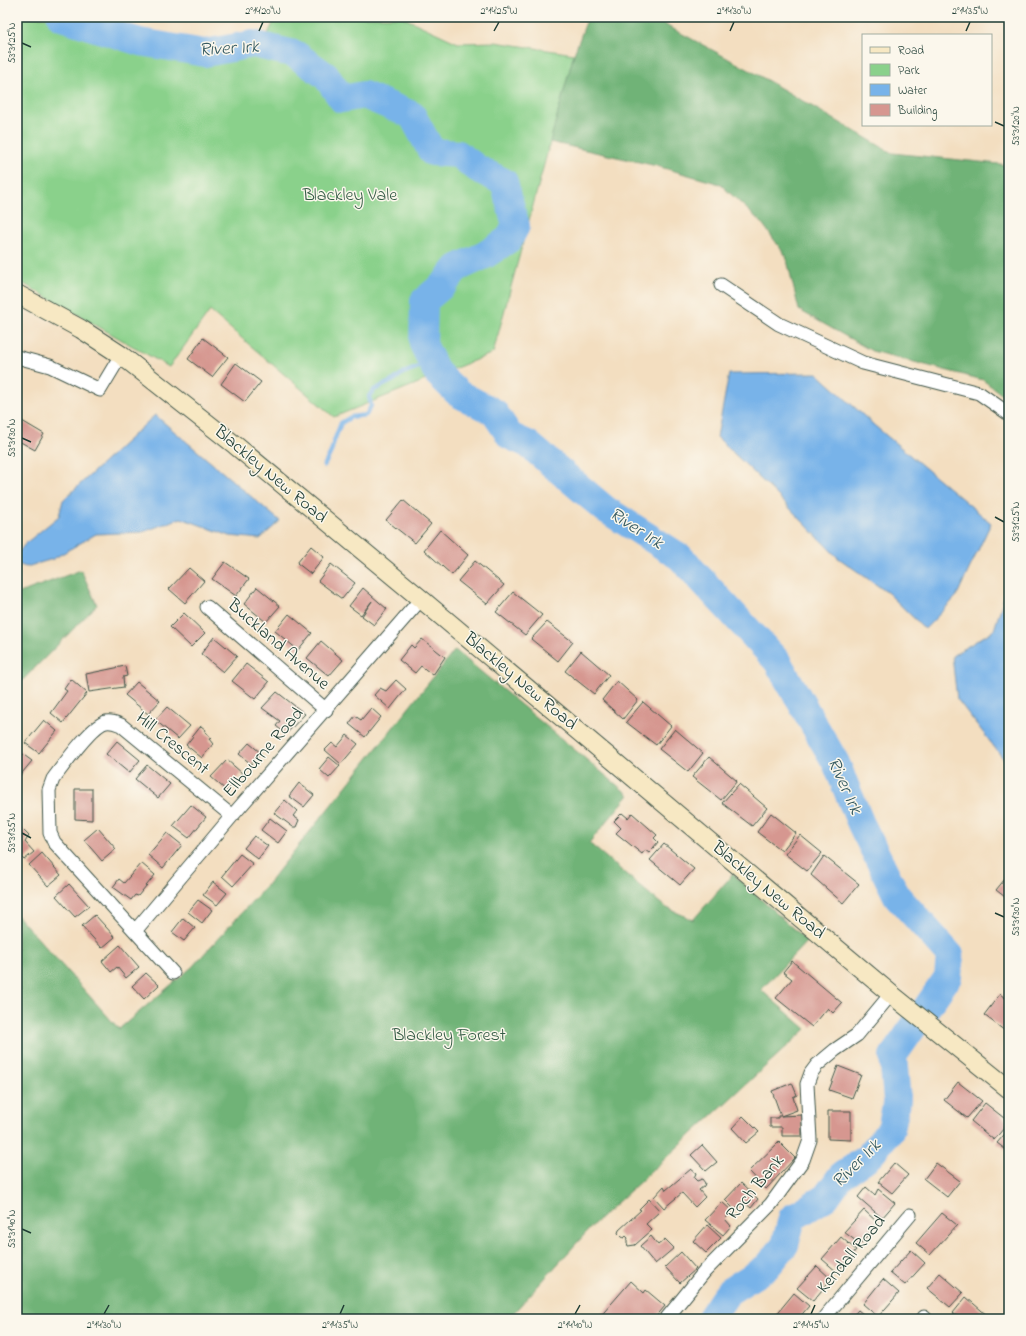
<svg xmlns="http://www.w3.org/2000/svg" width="1026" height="1336" font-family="'Indie Flower',sans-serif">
<rect width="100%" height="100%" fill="#fbf7ec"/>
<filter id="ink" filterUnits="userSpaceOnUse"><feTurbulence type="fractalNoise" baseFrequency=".025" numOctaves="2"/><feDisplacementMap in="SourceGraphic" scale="8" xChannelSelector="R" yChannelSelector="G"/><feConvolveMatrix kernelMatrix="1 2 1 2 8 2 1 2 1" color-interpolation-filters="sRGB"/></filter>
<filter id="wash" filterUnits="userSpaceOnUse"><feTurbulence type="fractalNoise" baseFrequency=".012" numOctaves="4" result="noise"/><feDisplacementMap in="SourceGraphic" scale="16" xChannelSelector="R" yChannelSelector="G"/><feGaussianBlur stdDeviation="0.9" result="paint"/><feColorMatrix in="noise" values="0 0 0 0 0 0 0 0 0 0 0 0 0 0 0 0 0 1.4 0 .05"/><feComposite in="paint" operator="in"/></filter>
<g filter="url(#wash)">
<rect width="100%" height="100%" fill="#f3dec0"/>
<path fill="#8ad18b" stroke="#548760" d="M17 17H59L209 57 268 34 276 17H402L458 43 495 42 574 54 493 353 334 417 210 311 169 367 17 280Z"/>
<path fill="#6fb377" stroke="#477856" d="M588 17H651L753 72 892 153 1009 165V400L983 380 872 351 799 310 786 256 762 223 720 184 657 166 550 142 574 54Z
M81 570 97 605 17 686V594Z
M455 650 629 795 589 843 665 907 693 920 733 874 807 941 761 990 806 1029 594 1224 508 1319H17V915L119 1029 192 967 267 885Z"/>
<path fill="#78b3e9" stroke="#4c788e" d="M817 373 875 426 991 523 956 597 925 629 888 593 837 557 776 494 717 437 729 374Z
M155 415 280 521 260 539 230 536 181 518 143 532 96 534 53 559 26 567 17 564V554L26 543 59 516 63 500Z
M1009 581V766L957 699 952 656 994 630Z"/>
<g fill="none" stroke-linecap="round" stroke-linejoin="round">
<path stroke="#78b3e9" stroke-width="4.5" d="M324 466 331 452 334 441 341 423 351 417 366 415 371 406 369 396 374 390 394 380 403 373 432 362"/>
<path stroke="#78b3e9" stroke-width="28" d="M61 17 140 42 205 53 253 44 295 54 326 76 342 99 364 95 412 115 432 152 458 154 478 169 504 182 516 226 509 239 485 255 457 268 444 284 424 301 423 344 437 373 459 394 494 412 510 436 528 444 605 509 680 557 777 661 836 763 861 824 897 896 950 955 948 977 893 1056 897 1100 891 1129 868 1157 841 1176 826 1197 792 1218 785 1245 767 1267 728 1292 710 1319"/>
</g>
<g id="blocks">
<path fill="#d69790" d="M203 338 228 357 212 377 188 359Z
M236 363 261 382 245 402 221 384Z
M17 418 44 434 35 450 17 440Z
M403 500 431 524 415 543 386 520Z
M440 530 468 555 452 575 424 550Z
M311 546 324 557 311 574 297 563Z
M475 561 504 585 487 604 458 581Z
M225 562 249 579 236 596 212 579Z
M331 564 355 583 342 599 318 581Z
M189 568 204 581 185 603 169 589Z
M257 587 280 606 266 622 244 604Z
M363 588 387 609 374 625 362 616 372 601 361 615 349 606Z
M513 592 542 615 525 635 496 612Z
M184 613 205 633 191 647 170 627Z
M289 614 312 633 298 650 275 631Z
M547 622 573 642 558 661 531 639Z
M214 637 237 656 223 672 201 654Z
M422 639 445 657 433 675 421 666 415 673 399 660 411 645 414 648Z
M321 641 343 660 329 676 307 658Z
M581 651 609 675 594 694 565 671Z
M246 664 269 682 255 699 232 681Z
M125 666 127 676 123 677 124 687 89 692 86 674Z
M71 679 87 693 63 723 51 713 67 691 64 689Z
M396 680 406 689 390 709 374 695 380 688 386 691Z
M617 681 638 700 623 719 602 700Z
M137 682 160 701 148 714 125 695Z
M277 692 305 714 286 734 276 726 280 721 262 708Z
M643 702 671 726 656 745 626 722Z
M167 707 190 726 178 739 155 720Z
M371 708 381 717 365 737 349 724 355 716 361 720Z
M44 720 57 731 39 753 25 743Z
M201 726 206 730 205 732 212 738 209 739 213 744 202 758 186 745Z
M675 729 703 753 688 772 659 749Z
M347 735 358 744 341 764 325 750 332 743 337 747Z
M117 741 140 760 129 773 106 754Z
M249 743 261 753 251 764 239 754Z
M17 750 32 761 17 779Z
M329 757 340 766 329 778 319 769Z
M709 757 737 781 721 800 692 777Z
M227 760 242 773 227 791 211 777Z
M147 765 170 784 158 798 135 779Z
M299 783 314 795 304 807 289 796Z
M739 784 767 808 752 826 722 803Z
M75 789H92V820L75 819Z
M285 800 297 811 293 816 299 820 296 827H293L274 813Z
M191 805 206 817 189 838 173 826Z
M622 813 628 818 632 813 657 835 654 838 658 842 649 853 645 850 642 854 616 833 621 828 614 821Z
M771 813 796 833 782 851 757 832Z
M270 818 287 831 278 843 261 830Z
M21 828 29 836 25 842 34 852 24 860 17 852V832Z
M98 828 116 849 102 861 84 840Z
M167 833 182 845 163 868 148 855Z
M800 835 822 853 807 871 785 854Z
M254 836 268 846 258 859 244 848Z
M664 844 694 869 680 885 650 860Z
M42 853 61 875 48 886 29 865Z
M240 854 253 864 233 886 222 876Z
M824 856 859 884 843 903 811 875Z
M141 863 155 875 138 896 135 895 131 900 113 887 119 879 124 883Z
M1009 874V900L996 890Z
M213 882 227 893 217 905 203 895Z
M69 884 89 906 75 917 56 896Z
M198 900 212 910 202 923 188 912Z
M95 915 115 937 102 948 82 926Z
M183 918 195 928 184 941 172 932Z
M120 945 139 967 126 978 117 967 111 972 102 961Z
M792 961 842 1003 833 1013 828 1008 812 1027 776 998 792 979 783 972Z
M146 973 159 985 144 999 132 986Z
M1000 994 1009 1001V1034L984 1015Z
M838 1066 861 1075 852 1098 829 1090Z
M958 1082 982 1101 967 1118 944 1100Z
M792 1083 797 1095 793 1097 797 1110 781 1116 802 1115V1136H782V1127H770V1118H778V1116H781L772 1091Z
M985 1103 1009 1122 994 1140 971 1121Z
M828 1111H851V1140L828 1139Z
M743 1116 759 1132 746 1143 732 1128Z
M1009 1129V1152L997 1143Z
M779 1142 795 1158 766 1189 749 1171Z
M702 1145 717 1162 706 1171 691 1155Z
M894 1163 908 1175 892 1193 878 1182Z
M936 1163 960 1181 947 1197 924 1179Z
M691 1169 696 1173 694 1178 697 1181 702 1179 705 1183 704 1186 699 1190 705 1197 695 1207 682 1193 664 1208 654 1197 664 1186 666 1190Z
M741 1183 758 1199 751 1208 743 1201 735 1210 725 1200Z
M866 1187 875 1195 878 1189 895 1203 882 1218 858 1197Z
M649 1199 660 1211 646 1224 652 1230 635 1245 628 1246 627 1243V1240L628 1238 626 1236 624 1238 622 1237 618 1233 619 1230 641 1210 639 1209Z
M722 1202 732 1211 725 1219 731 1226 723 1235 705 1220Z
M864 1210 878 1223 860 1244 844 1232Z
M942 1213 957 1225 930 1255 916 1243Z
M707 1225 721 1238 706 1253 693 1241Z
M651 1236 658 1245 665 1239 674 1248 655 1264 640 1246Z
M841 1237 856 1250 837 1272 822 1259Z
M911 1250 925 1263 905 1285 890 1273Z
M681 1252 696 1269 680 1283 665 1267Z
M817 1266 831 1279 813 1301 797 1288Z
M940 1273 963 1293 950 1307 927 1288Z
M883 1279 899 1293 878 1317 863 1304Z
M631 1281 644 1293 646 1290 665 1306 654 1319H598Z
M794 1293 809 1306 798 1319H779L775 1316Z
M966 1297 989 1317 987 1319H960L953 1313Z
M858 1310 869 1319H850Z"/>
</g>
</g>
<g filter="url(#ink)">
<use href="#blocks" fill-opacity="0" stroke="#3f5549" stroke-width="1"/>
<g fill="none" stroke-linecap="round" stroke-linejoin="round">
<defs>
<path id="street" d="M721 285 779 324 863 363 979 393 1009 414
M17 357 50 366 100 390 121 355
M207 607 326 710
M135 931 232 816 421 599
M173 973 54 842 50 833 49 790 53 779C63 766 92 725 106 722 112 721 116 723 121 725L232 816
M924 1317 926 1319
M666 1319 705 1271 771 1204 803 1160 810 1140 807 1084 811 1073 817 1065 835 1050 857 1035 891 994
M823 1319 910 1215"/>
<path id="secondary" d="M17 294 81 329 121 355 235 445 421 599 891 994 1009 1089"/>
</defs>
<use href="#street" stroke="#3f5549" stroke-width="15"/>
<use href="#secondary" stroke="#3f5549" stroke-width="20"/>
<use href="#street" stroke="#fff" stroke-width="13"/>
<use href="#secondary" stroke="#f7e8c3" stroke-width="18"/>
</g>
</g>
<path fill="none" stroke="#1f3d34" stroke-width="1.5" d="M259 31 263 22M494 31 499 22M730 31 734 22M966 31 970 22M22 43 31 47M995 122 1004 126M22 438 31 442M995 517 1004 522M22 833 31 838M995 913 1004 917M22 1229 31 1233M104 1314 109 1305M340 1314 344 1305M575 1314 580 1305M811 1314 815 1305"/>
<g text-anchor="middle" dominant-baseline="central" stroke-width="3" stroke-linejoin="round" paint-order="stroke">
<g font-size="18" fill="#345b45" stroke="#fbf7ec">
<text x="350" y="196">Blackley Vale</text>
<text x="449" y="1036">Blackley Forest</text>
</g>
<g font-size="18" fill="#1f3d34" stroke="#fbf7ec">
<text transform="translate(270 475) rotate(40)">Blackley New Road</text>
<text transform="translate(278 645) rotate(41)">Buckland Avenue</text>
<text transform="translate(520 682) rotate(40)">Blackley New Road</text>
<text transform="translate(172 744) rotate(39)">Hill Crescent</text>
<text transform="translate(264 753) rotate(-49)">Ellbourne Road</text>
<text transform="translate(768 891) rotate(40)">Blackley New Road</text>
<text transform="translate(756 1188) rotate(-50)">Roch Bank</text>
<text transform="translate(852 1255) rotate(-50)">Kendall Road</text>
</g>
<g font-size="19" font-style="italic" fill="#355a61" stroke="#fbf7ec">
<text transform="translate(229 49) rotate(-3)">River Irk</text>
<text transform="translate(636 529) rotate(33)">River Irk</text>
<text transform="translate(844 786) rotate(66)">River Irk</text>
<text transform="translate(857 1164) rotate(-45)">River Irk</text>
</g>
</g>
<rect width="1026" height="1336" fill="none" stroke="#fbf7ec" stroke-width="44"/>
<rect x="862" y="34" width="130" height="92" fill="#fbf7ec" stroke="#a3ada2"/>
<rect x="870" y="47" width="20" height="6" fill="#f7e8c3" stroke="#a3ada2"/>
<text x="898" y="54" font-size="12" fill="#1f3d34">Road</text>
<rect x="870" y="64" width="20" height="12" fill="#8ad18b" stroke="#a3ada2"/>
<text x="898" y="74" font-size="12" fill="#1f3d34">Park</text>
<rect x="870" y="84" width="20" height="12" fill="#78b3e9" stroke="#a3ada2"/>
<text x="898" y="94" font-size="12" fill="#1f3d34">Water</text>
<rect x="870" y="104" width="20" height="12" fill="#d69790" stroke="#a3ada2"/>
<text x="898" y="114" font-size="12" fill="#1f3d34">Building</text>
<rect x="22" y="22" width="982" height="1292" fill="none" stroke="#1f3d34" stroke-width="1.5"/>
<g font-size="10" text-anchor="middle" fill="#1f3d34">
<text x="263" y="14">2°14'20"W</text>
<text x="499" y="14">2°14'25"W</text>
<text x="734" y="14">2°14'30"W</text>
<text x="970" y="14">2°14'35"W</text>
<text transform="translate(11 43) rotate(-90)" y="4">53°31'25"N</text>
<text transform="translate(1015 126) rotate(-90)" y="4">53°31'20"N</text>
<text transform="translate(11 438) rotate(-90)" y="4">53°31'30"N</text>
<text transform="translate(1015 522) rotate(-90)" y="4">53°31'25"N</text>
<text transform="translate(11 833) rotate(-90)" y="4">53°31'35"N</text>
<text transform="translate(1015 917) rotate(-90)" y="4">53°31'30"N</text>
<text transform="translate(11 1229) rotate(-90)" y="4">53°31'40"N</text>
<text x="104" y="1328">2°14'30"W</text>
<text x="340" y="1328">2°14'35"W</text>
<text x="575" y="1328">2°14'40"W</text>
<text x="811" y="1328">2°14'45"W</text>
</g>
</svg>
